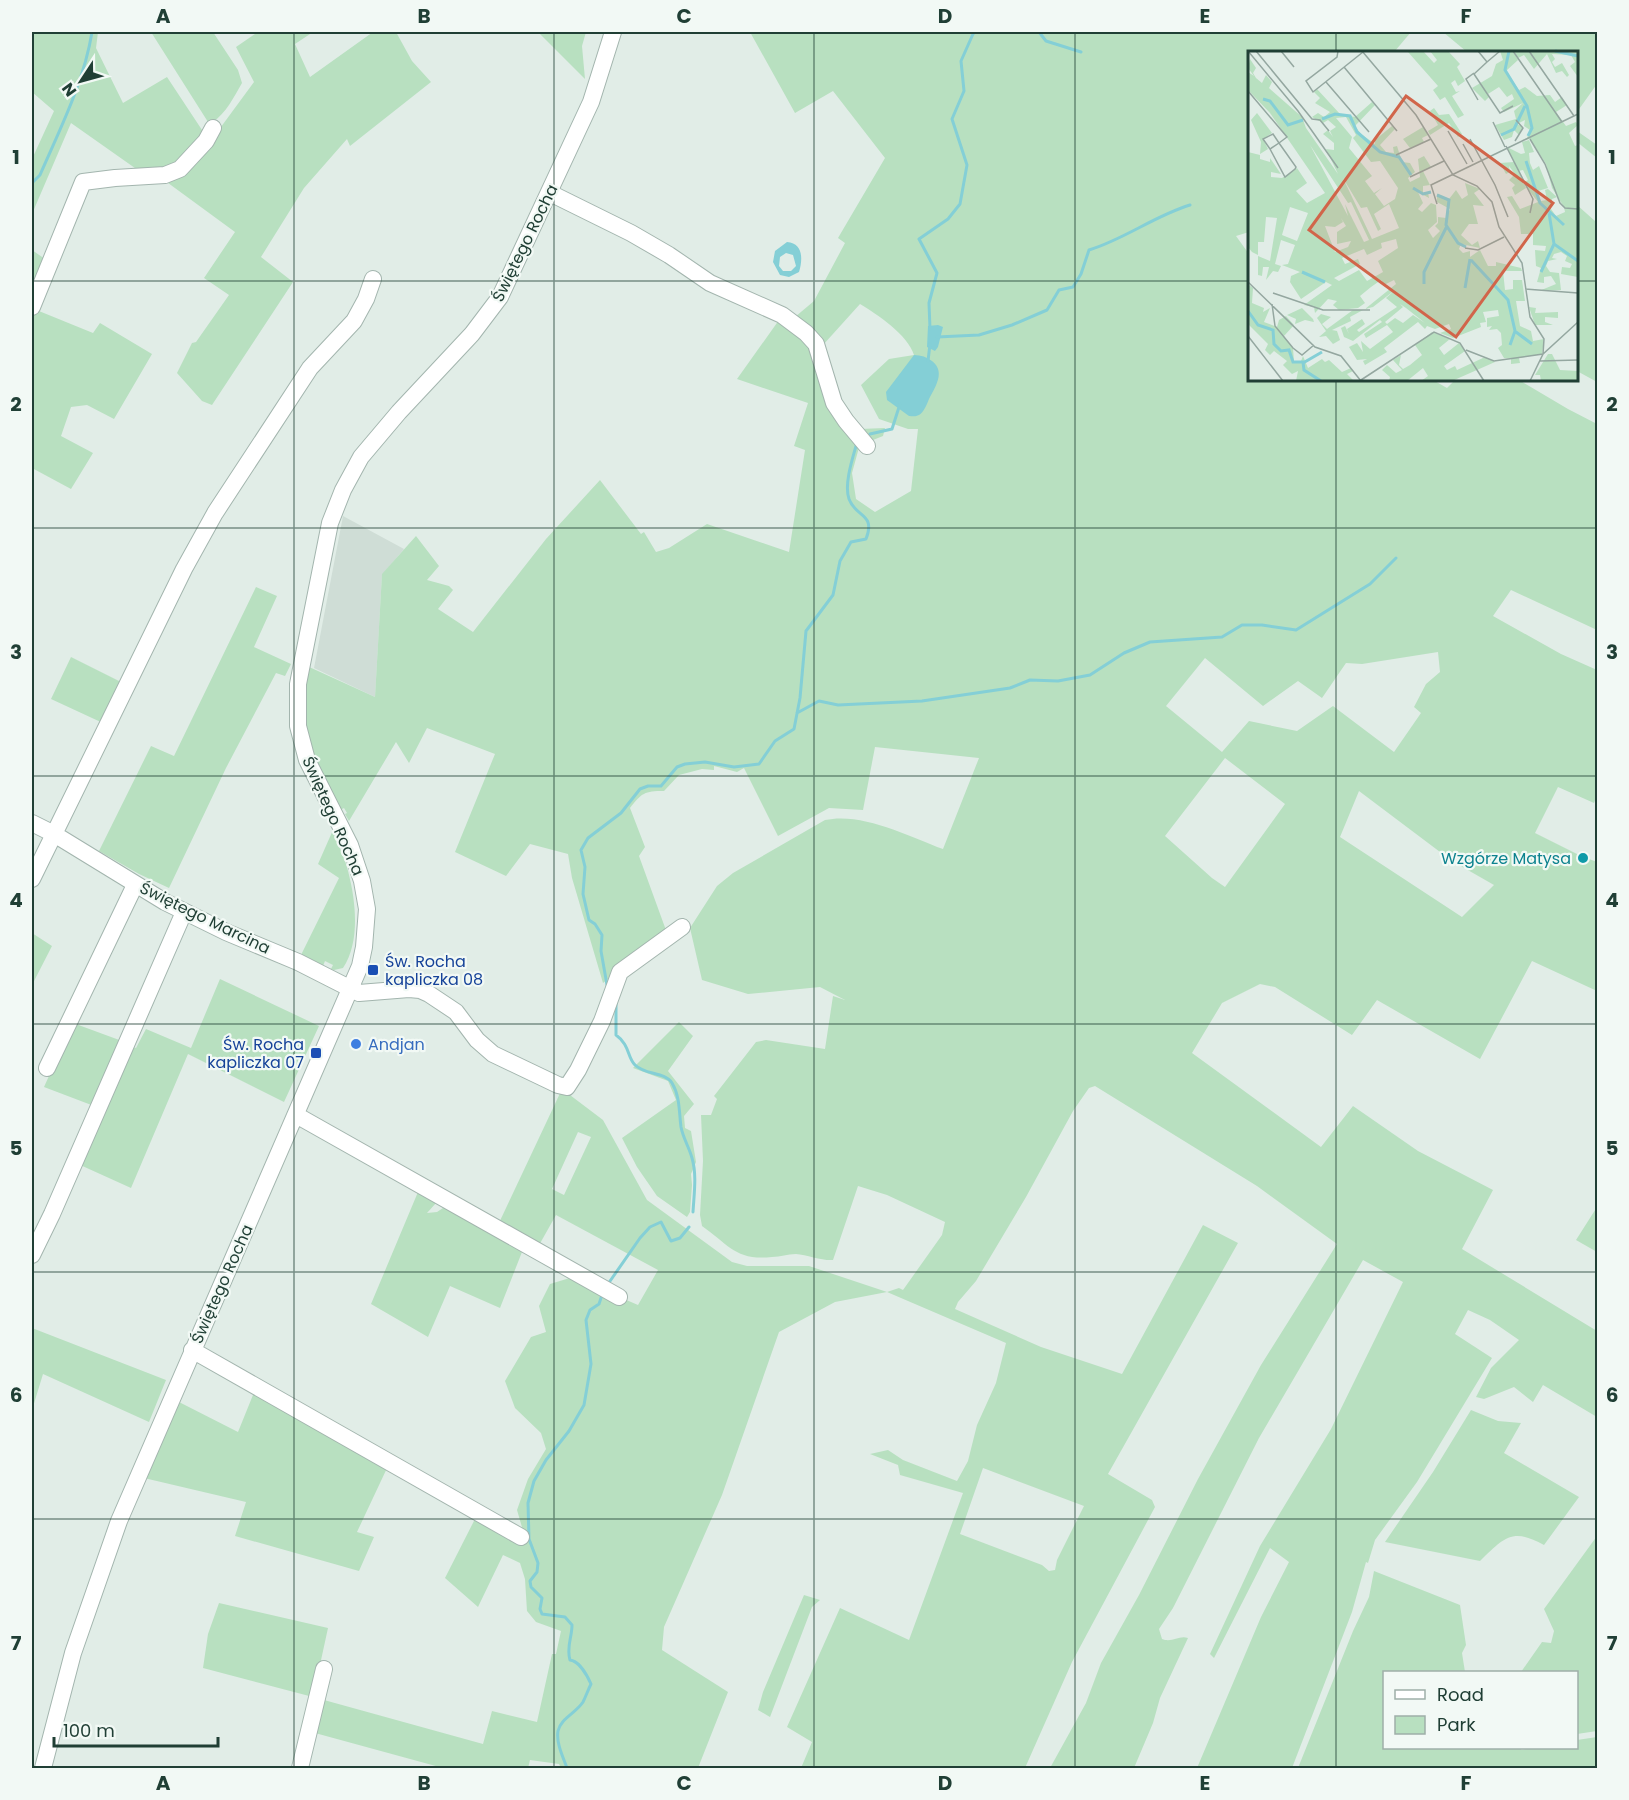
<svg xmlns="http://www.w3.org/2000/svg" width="1629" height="1800" font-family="Poppins,sans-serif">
<rect width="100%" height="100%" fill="#e1ede7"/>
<path fill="#cfddd6" d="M343 516 404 549 382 575 375 697 314 668Z"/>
<path fill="#b8e0c0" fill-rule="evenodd" d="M32 32H98L96 48 123 103 167 77 202 130 204 137 176 167 142 173 71 123 32 214V159L54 111 32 92Z
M151 32H213L238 70 242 83C234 97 226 113 213 122H208Z
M258 32H313L295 44 310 77 373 32H396L412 61 431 82 350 146 347 139 304 188 261 257 293 282 212 405 202 401 177 373 192 343 196 342 229 295 204 278 235 232 164 180 193 165 254 82 236 47Z
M538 32H586L582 46 585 79Z
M750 32H1411L1395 51 1396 52H1250L1249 232 1236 236 1249 254 1250 380H1433L1447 388 1455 380H1519L1568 409 1597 424V630L1511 590 1493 616 1561 654 1597 670 1598 793 1594 803 1558 787 1535 833 1581 856 1597 862V991L1532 961 1480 1059 1377 1000 1352 1035 1275 987 1260 984 1222 1003 1192 1053 1321 1147 1353 1106 1418 1151 1493 1190 1462 1249 1597 1331V1417L1543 1385 1533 1402 1514 1387 1484 1399 1476 1397 1491 1368 1519 1340 1490 1320 1468 1310 1455 1334 1492 1358 1417 1482 1375 1540 1368 1563 1366 1562 1352 1612 1292 1768H1197L1261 1617 1289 1562 1270 1548 1214 1658 1210 1654 1260 1546 1331 1429 1403 1282 1363 1260 1259 1438 1173 1608 1159 1629 1162 1639C1172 1643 1179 1635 1188 1638L1160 1698 1153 1723 1134 1768H1050L1086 1703 1101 1663 1139 1595 1198 1479 1261 1365 1337 1244 1257 1186 1095 1086 1089 1088 1073 1111 1026 1197 976 1281 958 1302 955 1309 1041 1347 1122 1374 1203 1225 1238 1243 1108 1474 1152 1500 1155 1507 1072 1662 1025 1768H801L812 1742 787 1727 840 1608 909 1640 963 1493 900 1475 898 1465 870 1454 888 1450 903 1460 957 1481 968 1461 977 1425 996 1383 1006 1343 887 1292 835 1302 779 1332 722 1495 664 1627 662 1650 728 1692 698 1768H561L559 1764 530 1760 528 1768H443L315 1733 324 1700 483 1744 492 1711 537 1722 552 1654H556L561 1631 536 1622 527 1611 525 1579 520 1563 503 1555 478 1607 445 1578 476 1517 526 1541 517 1510 528 1479 546 1449 541 1433 515 1408 505 1381 531 1337 546 1332 539 1306 550 1284 573 1277 638 1305 658 1270 556 1215 538 1247 498 1225 562 1089 603 1120 647 1200 732 1262 747 1266H809L887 1292 899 1288 903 1290 942 1235 945 1222 887 1195 858 1186 833 1260C823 1261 807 1255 796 1254 787 1254 781 1257 772 1257 736 1261 729 1245 702 1226L700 1215 703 1161 701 1115H711L717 1099 714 1096 756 1042 766 1040 825 1049 833 996 845 1000 820 987 748 994 702 980 690 928 717 886 733 873 825 820C862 812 908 836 943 849L979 758 875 747 863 810 829 808 778 836 744 768 737 772 714 766V770L702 769 679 775 664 791C644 791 642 793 630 808L645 847 639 856 667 933 603 983 572 878 568 854 530 844 506 876 455 852 495 754 427 728 409 763 396 742 349 821 345 814 347 813 344 808 340 810 314 762 304 720 307 666 375 697 382 574 416 536 439 566 427 580 449 586 453 590 438 609 473 632 546 539 600 480 641 534 644 532 656 552 669 548 707 524 789 552 805 450 794 446 808 403 737 379 779 320 811 342 860 444 852 473 856 499 875 512 911 491 918 429H908L879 419 861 385 889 359 914 355C908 335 877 314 860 304L823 345 795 317 814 301 845 243 838 238 885 158 833 91 795 113ZM1438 652 1440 672 1426 684 1414 707 1421 713 1394 752 1333 706 1297 731 1249 721 1222 752 1166 706 1205 658 1263 706 1298 681 1322 698 1346 663 1362 664ZM1225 758 1285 804 1225 887 1212 878 1165 836ZM1359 791 1452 861 1494 885 1462 917 1340 837ZM578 1132 591 1137 564 1195 552 1189ZM983 1468 1084 1506 1057 1560 1055 1570 1049 1571 1042 1565 960 1534Z
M1443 32H1597V84L1577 112 1576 52H1467Z
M1577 131 1597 145V158L1577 142Z
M1577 205 1595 221 1597 218V382L1577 371Z
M32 250 45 259 32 294Z
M34 309 93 333 100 323 152 354 114 419 87 405 71 407 61 436 93 453 71 489 32 468V321Z
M885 428 883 436 868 442 860 429Z
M256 587 277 596 254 647 291 664 285 676 276 673 226 768 169 888 139 874 99 851 151 746 174 756Z
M71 657 125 684 105 724 51 699Z
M333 830C338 845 346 860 349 875 356 903 360 943 343 968L334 970 331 969 333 965 325 961 323 966 301 955 339 878 318 864Z
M32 933 52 946 32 985Z
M220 979 319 1026 284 1102 188 1054 131 1188 78 1164 130 1046 136 1048 146 1029 191 1048Z
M679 1022 693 1036 668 1071 694 1104 684 1116 685 1128 691 1131 696 1162 691 1174 692 1185 690 1212 687 1217 657 1196 637 1167 622 1138 676 1100 668 1081 633 1068Z
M73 1023 122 1041 94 1106 44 1087Z
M418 1192 436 1203 427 1213 437 1212 446 1206 521 1246 522 1252 500 1308 450 1286 428 1337 371 1304Z
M1597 1207V1252L1576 1240Z
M32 1328 166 1380 149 1422 43 1374 32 1410Z
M255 1390 388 1466 357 1532 374 1537 359 1571 235 1536 246 1502 144 1478 179 1402 238 1432Z
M1471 1410 1498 1421 1521 1423 1504 1453 1579 1497 1544 1545C1512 1527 1504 1538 1480 1561L1385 1542 1433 1472Z
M1597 1536V1731L1577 1734 1576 1672H1521L1542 1642 1551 1643 1554 1631 1544 1609Z
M1374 1571 1460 1605 1466 1645 1462 1653 1465 1672H1384V1748H1522L1521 1750 1534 1748H1576L1577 1740 1597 1737V1768H1298L1353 1631 1369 1597Z
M804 1595 820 1600 812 1607 770 1717 758 1710 763 1692Z
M219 1603 328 1628 313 1697 203 1668 208 1634Z"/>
<path fill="#84cfd6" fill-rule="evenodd" d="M787 242C803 243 803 259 799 272L789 277 780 275 773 262 775 251ZM786 253 793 255 796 266 791 271H783L779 266 780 257Z
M938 325 943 327 938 347 935 351 927 347 928 326Z
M914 355C921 355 927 357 932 361 946 372 935 387 929 399 927 404 924 412 919 415 915 417 913 416 909 416L887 400 886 392Z"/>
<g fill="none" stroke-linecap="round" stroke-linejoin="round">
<path stroke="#84cfd6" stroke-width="3" d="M1039 32 1046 41 1081 52
M32 183 40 175C60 129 84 82 92 32
M930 329 929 303 937 273 919 239 948 219 960 204 967 165 952 119 964 91 961 61 973 34 975 32
M937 337 979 335 1012 325 1047 310 1059 290 1073 287 1081 274 1089 250C1125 239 1154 216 1190 205
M928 361 930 344
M870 434 892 429 900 404
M797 713 819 701 838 705 922 701 1010 688 1030 680 1058 681 1090 675 1124 653 1150 642 1222 637 1242 625H1262L1296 630 1370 584 1396 558
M607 985 601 951 602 935 595 924 589 920 583 894 585 867 581 850 588 838 621 813 640 789 648 786H661L677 767 685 764 705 762 734 767 759 764 775 741 794 729 800 698 806 631 833 595 840 561 851 542 866 539C876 513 856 518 849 499 844 485 852 460 856 446
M616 1004V1035C630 1045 627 1057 635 1065 645 1075 665 1072 672 1083 680 1096 679 1112 681 1127 683 1138 689 1147 692 1158 697 1175 694 1194 693 1212
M608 1284 640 1238 650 1227 661 1222 671 1241 680 1238 689 1227
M567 1768C563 1757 556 1743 558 1731 561 1718 576 1713 583 1702 586 1696 588 1690 591 1684 587 1675 579 1661 570 1660 566 1647 572 1638 572 1625L565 1617 542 1614 540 1609 542 1598 531 1587 530 1581 537 1572 538 1563 529 1539 528 1503 534 1481 546 1460 569 1431 584 1405 591 1364 586 1320 590 1310 599 1304 602 1295"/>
<defs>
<path id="minor" d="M550 193 631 233 669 255 710 283 782 315 806 333 816 344 834 403 846 421 867 446
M32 307 83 182 115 178 165 175 180 169 206 141 213 128
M32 823 54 834 165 902 226 932 298 962 359 993 409 989 420 990 429 994 456 1012 477 1040 493 1054 558 1085 567 1087 578 1070 602 1021 620 972 682 927
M32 879 184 569 215 513 310 368 354 321 366 299 373 279
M47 1068 135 885
M296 1115 619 1297
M32 1255 52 1214 184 912
M192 1350 521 1537
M43 1768 73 1653 119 1521 360 966 364 947 367 909 362 881 350 845 307 760 298 726V684L330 523 343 490 361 457 399 412 472 334 500 297 591 102 613 32
M300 1768 324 1669"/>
</defs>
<use href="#minor" stroke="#a3b5ae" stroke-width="18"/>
<use href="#minor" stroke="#fff" stroke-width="16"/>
</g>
<path fill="none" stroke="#203f35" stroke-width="1.5" stroke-opacity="0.55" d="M294 32V1768M554 32V1768M814 32V1768M1075 32V1768M1336 32V52M32 281H1250M1576 281H1598M1336 380V1768M32 528H1598M32 776H1598M32 1024H1598M32 1272H1598M32 1519H1598"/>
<circle fill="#0f9aa8" stroke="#f2f9f5" stroke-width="2" cx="1583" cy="858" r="6"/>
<g fill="#1a4fb4" stroke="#f2f9f5" stroke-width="2">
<rect x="367" y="964" width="12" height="12" rx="3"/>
<rect x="310" y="1047" width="12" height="12" rx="3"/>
</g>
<circle fill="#3f7fe0" stroke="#f2f9f5" stroke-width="2" cx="356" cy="1044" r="6"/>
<g text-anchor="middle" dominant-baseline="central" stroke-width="4.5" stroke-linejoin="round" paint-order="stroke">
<g font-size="16" fill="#203f35" stroke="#f2f9f5">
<text transform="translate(525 243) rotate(-64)">Świętego Rocha</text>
<text transform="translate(333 816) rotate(66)">Świętego Rocha</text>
<text transform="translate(205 918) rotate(26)">Świętego Marcina</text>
<text transform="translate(222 1284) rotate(-66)">Świętego Rocha</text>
</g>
<g font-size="16" fill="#0d838f" stroke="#f2f9f5" text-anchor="end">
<text x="1571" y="858">Wzgórze Matysa</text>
</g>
<g font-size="16" fill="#164399" stroke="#f2f9f5" text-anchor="start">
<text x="385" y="961">Św. Rocha<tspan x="385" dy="18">kapliczka 08</tspan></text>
<text x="304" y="1044" text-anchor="end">Św. Rocha<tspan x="304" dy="18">kapliczka 07</tspan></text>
</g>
<g font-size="16" fill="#366cbe" stroke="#f2f9f5" text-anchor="start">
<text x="368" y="1044">Andjan</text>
</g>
</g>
<g transform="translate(1248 51)">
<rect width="330" height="330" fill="#e1ede7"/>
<path d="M175 0 186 12 189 9 182 0H200L212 13 209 16 217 30 210 35 207 29 203 32 208 41 212 40 204 45 216 64 210 67 197 46 192 49 185 39 190 35 160 1ZM252 0H265L270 9 258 20 271 39 277 36 289 45 302 44 307 51 314 46 319 54 308 61 318 75 328 71 330 74 321 82 327 95 330 94V226L313 223 314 216 322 217 324 213 317 210 319 205 313 201 306 203 304 207 309 208 300 210 298 215 302 221 311 222 313 239 291 240 308 233 303 225 296 226V232L289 231 293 217 288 215 287 199 297 200 298 195 285 194V183H273L271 166 259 146 264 145 272 158 290 151 275 132 280 129 275 119 270 120 267 113 278 137 267 144 264 137 267 134 261 129 267 123 261 115 262 121 258 123 252 112 266 111 259 96 273 103 277 102 274 91 281 89 286 101 281 102 282 112 285 119 291 115 300 137 290 140V145L293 150 299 149 297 139 300 138 309 146 304 148 303 158 308 165 317 161 316 156 304 137 298 113 282 88 274 89 279 87 282 79 276 75 277 69 269 73 275 76 271 84 266 79 264 86 256 89 247 74 268 68 266 60 275 52 256 61 253 57 266 48 264 43 259 46 251 36 240 43 237 39 241 46 237 50 224 37 244 25 248 13 255 9ZM266 0H330V26L322 15 327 11 323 4 304 3 307 8 304 11 307 16 314 12 321 24 319 26 314 20 308 22 299 3 286 18 276 4 270 7ZM2 8 8 17 5 22 8 27 14 32 18 24 24 31 21 37 54 66 58 77 90 123 78 98 86 99V92L75 83 80 79 85 86 82 80 88 76 80 69 75 72 64 66 70 62 76 66 82 61 67 52 72 47 66 41 69 38 92 63 107 66 124 51 127 54 107 75 113 83 127 93V89L144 75 147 78 132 94 138 101 146 102 145 96 149 95 154 111 162 112 167 121 160 127 162 131 172 126 170 108 176 105 183 116 175 120 182 134 175 135V142L180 141 181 147 170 141 175 152 170 158 174 161 183 152 188 154 189 171 180 179 185 187 192 180 187 175 190 172V166L198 167 202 158 189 151V143L201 148 208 139 214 148 220 144 217 132 232 138 226 142 236 155 225 154 230 173H221L213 184 224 194 230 190 232 197 213 193 211 198 215 202 222 200V206L232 199 240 215H248V211L273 217 274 220H255L257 239 265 238V229H274L277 250H268L272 275 283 280 285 290 296 288 294 303 271 307 272 312 263 313V308L256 307 250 297 254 294 253 282 249 278 241 279 244 275 239 276V267L251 265 250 259 235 261 238 271 232 272 233 276 205 287 192 282 203 278 201 273 187 278 179 275 177 278 170 271 136 297 139 301 117 314 115 310 119 308 109 309 101 296 109 292 115 301 113 290 122 298 145 281 139 274 118 287 116 283 134 271 132 269 105 290 96 286 93 277 97 275 101 283 99 278 114 268 117 273 109 279 111 281 149 256 138 247 147 239 125 256 117 258 148 233 146 229 136 234 133 229 123 236 112 245 117 252 110 257 91 259 85 254 89 250 80 248 67 262 66 256 56 254 84 234 78 231 53 248 42 231 43 225 52 221 34 214 40 213 47 194 33 189 27 213 33 215 30 221 25 220 18 229 21 216H15L14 225 10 224V205L22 210 29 167 18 166 16 191H10V204L4 201 0 196V101L12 104V108L22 111V107L33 123 23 121V126L34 127 49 117 59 132 48 140 59 152 77 142 22 62 0 39V21L6 25 0 17ZM98 66 108 84 105 87 123 111 132 110 150 137 147 148 136 155 127 143 134 137 126 142 117 130 124 125 101 97 104 86 88 67ZM62 94 100 152 103 151 121 189 116 191 97 153 100 165ZM95 127 113 157 119 156 130 180 133 178 126 163 141 153 151 177 124 188ZM42 156 60 162 49 190 34 184ZM93 167 98 175 89 181V193L103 190 100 196 87 201 77 175 87 176 95 171ZM148 188 150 197 130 210 135 221 119 230 111 219 91 230 86 227 112 213 110 208 97 213 94 207 116 198 119 204 134 197 133 192ZM152 253 158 257 177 272 165 264 155 272 147 267 139 273 137 271 155 256ZM186 57 191 64 201 63 214 83 210 86 201 72 182 84 180 80 190 74 182 60ZM9 62 24 82 15 88 20 98 12 103 13 91 3 69ZM175 76 180 84 174 87 176 91 162 97 155 88ZM1 234 5 237 4 252 16 257 15 261 22 257 16 271 29 276 31 269 38 265 46 274 36 285 45 297 46 311 53 310 55 305 60 317 74 308 77 311 81 309 94 321 103 317 105 320 99 323 106 330H48L50 320 44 323 35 314 39 310 26 300 22 304 17 299 20 293 0 273ZM281 256 288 257 287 262 310 261V267L297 266V271L305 274H287ZM54 257 65 268 66 271 57 269 47 273 48 268 39 264ZM105 259H115L102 266 103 270 84 279 89 280 92 289 85 293 78 285 71 286 78 280 69 267 73 263 83 266 74 273 79 278ZM184 281 202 288 191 297 196 304 211 292 217 300 196 315 199 319 207 315 209 319 237 306 247 311 204 330H173L180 325 175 317 159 330H141L142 326 134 319 139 314 148 322 154 319 145 309 153 304 151 314 155 318 162 314 174 304 167 294ZM300 303H304L312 319 330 320V330H293L292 324H287Z" fill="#b8e0c0" fill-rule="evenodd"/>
<path fill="none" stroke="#84cfd6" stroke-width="3" d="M261 0 257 19 279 55 284 77 280 85M307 0 330 5M15 48 22 50 40 74 55 69M74 68 87 63 102 65 109 81 132 101 151 106 163 124M253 84 266 78 277 55M278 110 292 152 316 174M165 137 175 143 183 141M189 144 201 149 198 174 210 192 218 196M301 162 306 193 330 210M223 209 260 249 267 280 262 294M54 221 77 231M293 221 306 193M176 233V221L199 175M217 237 222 208M0 260 10 274 25 279 26 293 33 300 41 299 45 311H55L56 319 73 330M268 281 284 293M55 312 74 301"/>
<path fill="none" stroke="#94a7a0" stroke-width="1.5" d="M0 0 50 60 90 117M8 0 64 68 72 69 81 80M33 0 46 16M90 0 89 6 58 30 65 41 115 1M114 0 168 64 205 124 229 135 244 151 251 176 274 212 282 266 296 288 295 303 282 330M230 0 239 11 252 0M265 0 314 71M281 0 326 65M239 11 226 23 252 62 265 55M96 16 149 80M226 22 218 28 230 49M78 31 121 81M0 40 39 86 31 92 22 98 15 88 25 83 31 92 48 116 47 118 37 126 22 98M245 71 257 96M200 80 219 113M222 88 247 134 260 166M282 88 297 113 312 152 317 157 330 158M267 90 275 77 268 69M215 93 225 111M258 95 285 148 282 162M148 104 183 88M162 126 196 110M189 153 183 134 330 63M217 197 230 199 256 186M0 231 67 296 93 305 113 330M277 238 330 242M25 242 75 259H122M24 253 27 275 45 297 54 304 66 294M0 285 35 330M218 299 246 310 295 303 330 271M292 310 330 309M113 329 186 281 212 292 236 330"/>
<path fill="#d1654a" fill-opacity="0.15" stroke="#d1654a" stroke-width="3" d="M158 45 305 152 208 286 61 179Z"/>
<rect width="330" height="330" fill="none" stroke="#203f35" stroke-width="3"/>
</g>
<rect width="1629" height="1800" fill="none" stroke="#f2f9f5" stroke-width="66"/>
<rect x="1383" y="1671" width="195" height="78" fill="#f2f9f5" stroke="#9eafa8" stroke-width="1.5"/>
<rect x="1395" y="1690" width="30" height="9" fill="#ffffff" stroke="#9eafa8" stroke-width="1.5"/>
<text x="1437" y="1701" font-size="18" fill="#203f35">Road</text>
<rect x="1395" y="1716" width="30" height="18" fill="#b8e0c0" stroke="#9eafa8" stroke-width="1.5"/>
<text x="1437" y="1731" font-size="18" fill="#203f35">Park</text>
<g transform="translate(81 81) rotate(234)" stroke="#f2f9f5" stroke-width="4.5" paint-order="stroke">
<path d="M0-4.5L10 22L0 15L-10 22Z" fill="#203f35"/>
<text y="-9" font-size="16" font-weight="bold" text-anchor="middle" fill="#203f35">N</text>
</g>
<path d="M54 1737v9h164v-9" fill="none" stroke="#203f35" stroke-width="3"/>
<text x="63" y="1737" font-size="18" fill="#203f35" stroke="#f2f9f5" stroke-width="4.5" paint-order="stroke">100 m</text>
<rect x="33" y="33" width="1563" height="1734" fill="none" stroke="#203f35" stroke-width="2"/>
<g font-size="20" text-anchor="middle" font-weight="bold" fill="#203f35">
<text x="163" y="23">A</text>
<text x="424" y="23">B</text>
<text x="684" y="23">C</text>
<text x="945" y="23">D</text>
<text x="1205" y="23">E</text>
<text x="1466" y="23">F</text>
<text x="16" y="164">1</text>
<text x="1612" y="164">1</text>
<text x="16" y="411">2</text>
<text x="1612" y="411">2</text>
<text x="16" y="659">3</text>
<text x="1612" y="659">3</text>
<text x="16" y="907">4</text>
<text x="1612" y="907">4</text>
<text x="16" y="1155">5</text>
<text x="1612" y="1155">5</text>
<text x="16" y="1402">6</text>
<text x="1612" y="1402">6</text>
<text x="16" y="1650">7</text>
<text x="1612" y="1650">7</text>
<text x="163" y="1790">A</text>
<text x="424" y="1790">B</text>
<text x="684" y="1790">C</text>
<text x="945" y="1790">D</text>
<text x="1205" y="1790">E</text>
<text x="1466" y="1790">F</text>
</g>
</svg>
